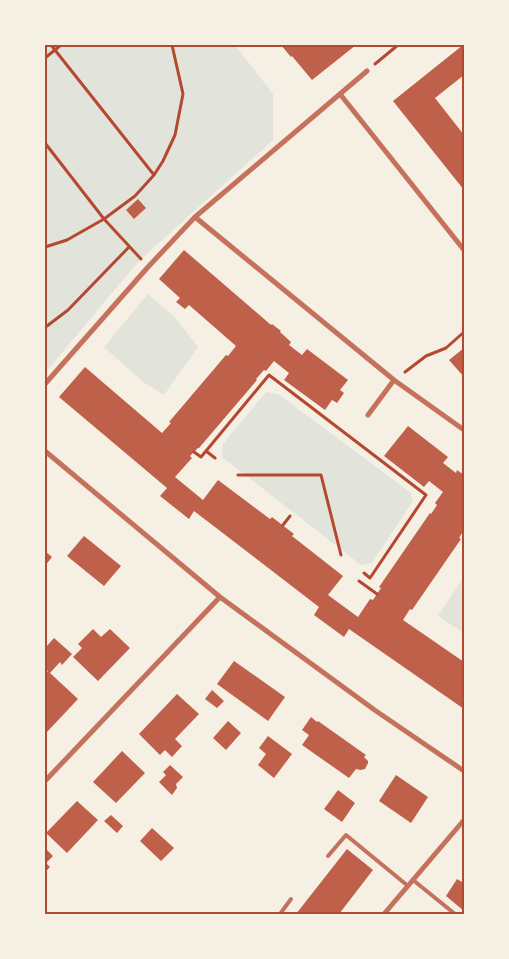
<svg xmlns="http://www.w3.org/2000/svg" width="509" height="959" font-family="Bitter,serif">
<rect width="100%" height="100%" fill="#f6efe4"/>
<path fill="#e2e4dc" d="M45 45H235L273 94V140L141 259 122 281 45 373Z
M148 294 174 316 198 347 164 395 143 382 104 347Z
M266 392 278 394 411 493 413 501 372 563 361 565 222 457 223 444Z
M464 577V633L438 616Z"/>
<path fill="#bf614a" d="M281 45H356L312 80 292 56 291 57Z
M463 45H464V75L435 98 464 135V190L393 101Z
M138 199 146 208 134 219 126 210Z
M184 250 271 325 272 324 281 331 280 332 291 342 289 345 302 355 307 349 348 380 340 390 344 393 337 403 332 400 325 410 284 380 289 373 274 361 266 371 264 370 256 379 257 380 199 448H198L190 456 192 458 175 477 203 500 218 480 270 519 272 517 294 534 292 536 343 576 328 595 358 617 370 599 373 600 381 588 379 587 430 513 431 514 437 505 435 503 443 492 429 481 424 487 384 456 408 426 448 457 443 463 456 473 457 470 464 475V530L459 538 461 539 412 610 410 609 403 620 464 662V709L349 629 344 637 314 615 319 607 194 511 189 519 160 496 167 488 59 397 85 367 162 433 171 423 169 422 226 355 228 356 236 346 189 305 185 309 176 302 180 298 159 279Z
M464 348V377L449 360Z
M84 536 121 566 104 586 67 556Z
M45 551 52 557 45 566Z
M93 629 101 637 110 629 130 648 98 681 73 657 82 648 78 644Z
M54 638 72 654 62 665 60 662 50 673 78 699 47 732 45 730V674L48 671 45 669V648Z
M234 661 285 697 268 721 217 684Z
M212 690 224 701 217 708 205 699Z
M177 694 199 714 175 739 182 746 172 757 165 750 160 755 139 734Z
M311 717 317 722 318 721 366 755 364 757 368 761V763L365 769 361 770 356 769 349 778 302 745 309 735 302 730Z
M228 721 241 733 226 750 213 738Z
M268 736 292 754 274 778 258 765 266 754 259 748Z
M122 751 145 773 116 803 93 782Z
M170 765 183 777 176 784 177 788 172 795 159 782 166 775 163 772Z
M396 775 428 797 411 823 379 801Z
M338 790 355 803 342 822 324 809Z
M77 801 98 820 67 853 46 833Z
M111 815 123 826 117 833 104 821Z
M152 828 174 848 161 861 140 841Z
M45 848 53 856 46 863 50 867 45 872Z
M347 849 373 870 339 914H296Z
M457 879 462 882 464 879V911L446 896Z"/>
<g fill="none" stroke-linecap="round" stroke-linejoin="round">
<path stroke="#b5482f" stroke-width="3" d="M51 45 154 175
M45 58 61 45
M375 64 398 45
M45 143 104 219 141 259
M45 247 67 240 104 219 135 196 154 175 163 161 175 135 183 94 172 45
M45 326H47L68 310 129 247
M405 372 426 356 446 348 464 332
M194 452 201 457 206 451
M215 458 206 451 269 375 426 495 370 578 364 573
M238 475H321L341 555
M283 525 290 516
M359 581 377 594"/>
<path stroke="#c5725c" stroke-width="4" d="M328 856 346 835 408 886
M413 880 455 914
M280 914 291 899"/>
<path stroke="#c5725c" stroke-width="5" d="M340 94 464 250
M195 217 394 380 464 430
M45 384 148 267 195 217 367 71
M368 415 394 380
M45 451 220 597 376 711 464 771
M45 781 220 597
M384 914 464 820"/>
</g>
<rect width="509" height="959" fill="none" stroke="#f6efe4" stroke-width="92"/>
<rect x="46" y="46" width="417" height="867" fill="none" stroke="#b5482f" stroke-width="2"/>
</svg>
